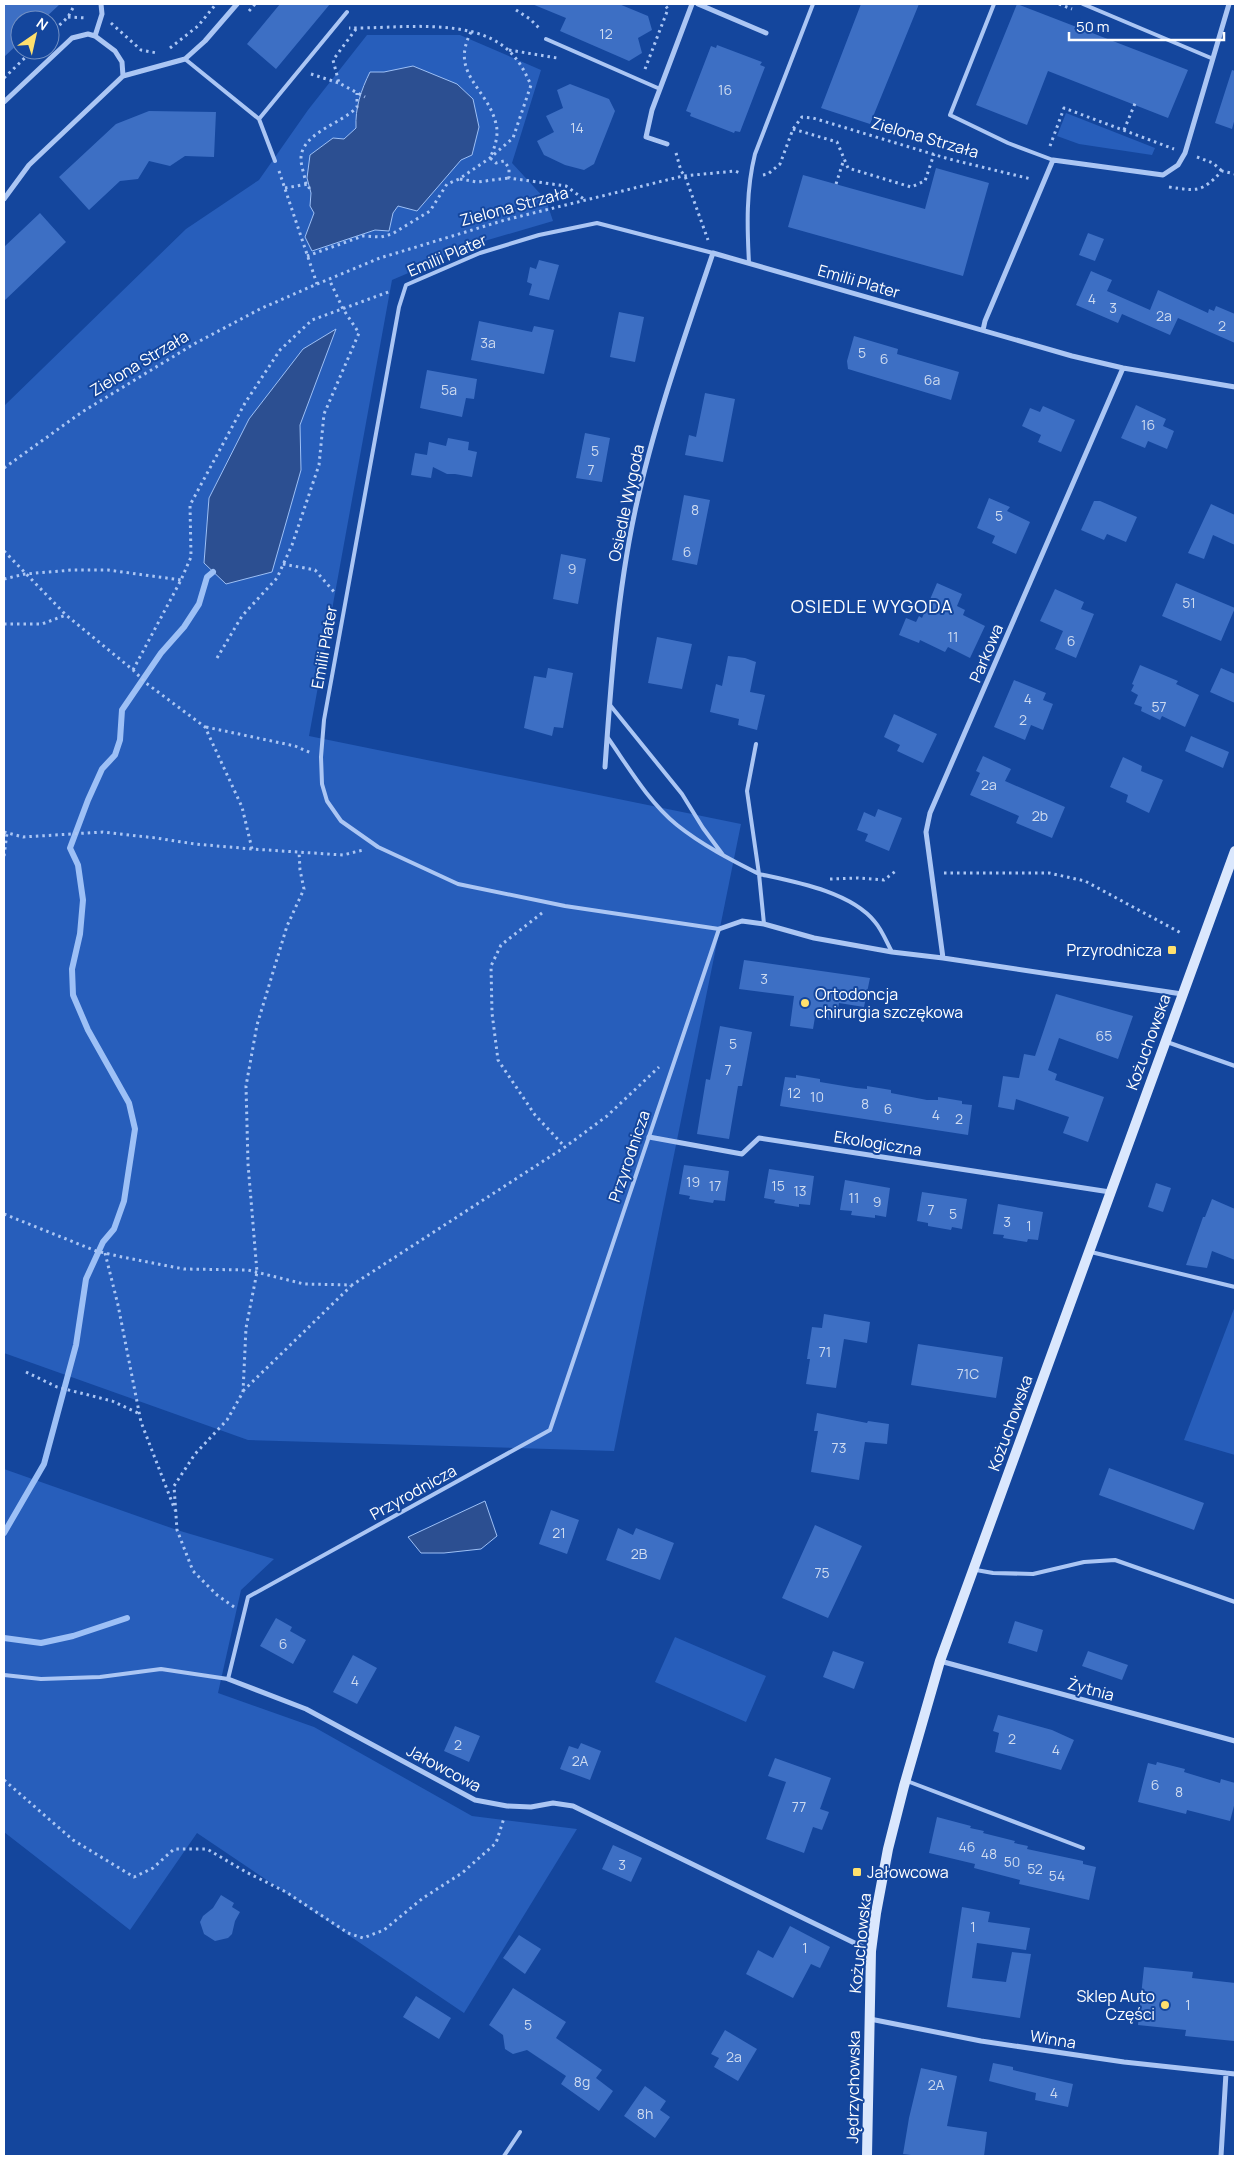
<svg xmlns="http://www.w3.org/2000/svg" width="1239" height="2160" font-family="Manrope,sans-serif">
<rect width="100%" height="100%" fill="#14469d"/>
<path fill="#275ebb" d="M367 35H460L541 70 512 163 546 200 553 221 481 242 392 280 309 736 741 824 614 1451 248 1440 4 1353V406L186 229 259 180 308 110Z
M1066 113 1155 148 1152 155 1079 144 1057 136Z
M1235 1306V1455L1184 1440Z
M4 1469 177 1530 274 1559 241 1590 218 1693 314 1727 472 1816 577 1829 464 2013 197 1833 130 1930 4 1832Z
M675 1637 766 1676 746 1722 655 1682Z"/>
<path fill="#2c4f91" stroke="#9dc0f6" d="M413 66 457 84 473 99 479 127 472 155 461 160 417 211 398 206 393 213 389 231 375 230 312 251 305 237 314 213 310 206 311 193 307 178 310 155 333 138 344 139 356 128C355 108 361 90 370 72H384Z
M336 329 300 425 301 470 272 572 226 584 204 563 209 498 249 419 303 349Z
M485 1501 497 1536 481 1549 444 1553H421L408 1537Z"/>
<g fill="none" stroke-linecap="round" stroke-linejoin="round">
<path stroke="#9dc0f6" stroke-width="6" d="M4 1533 44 1464 76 1345 86 1279 103 1242 114 1229 124 1201 135 1129 129 1103 88 1030 73 995 72 969 80 934 83 900 78 865 70 848 88 800 102 769 115 755 120 740 122 710 161 653 184 627 199 604 207 577 213 572
M4 1638 41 1643 73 1636 127 1618"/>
</g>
<path fill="#3d6fc4" d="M4 4H60L43 20H20V42L4 57Z
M280 4H330L276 69 247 44Z
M532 4H619L648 16 652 30 638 38 642 53 629 61 560 31 566 18Z
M861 4H919L870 124 821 108Z
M1017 4 1188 70 1168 118 1048 71 1027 125 976 105Z
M717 45 762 62 760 65 765 67 740 132 735 131 734 133 690 116 691 113 686 111 711 46 716 48Z
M1232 70 1235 71V118L1232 129 1215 123Z
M570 84 609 99 615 111 594 164 584 170 565 165 544 155 537 141 554 132 546 116 563 108 557 90Z
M149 111 216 112 214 157 185 156 170 166 149 161 138 179 120 181 89 210 59 177 116 124Z
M936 168 989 183 963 276 788 227 803 175 925 209Z
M40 213 66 242 4 301V247Z
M1088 233 1104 239 1095 261 1079 255Z
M539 260 559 265 549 300 529 295 532 284 527 282 530 267 536 269Z
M1091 271 1112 280 1107 291 1150 310 1158 290 1208 313 1209 309 1214 311 1216 306 1235 314V343L1178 318 1170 335 1122 314 1118 323 1076 305Z
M619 312 644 317 635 362 610 357Z
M479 321 532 332 534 326 554 330 544 374 471 360Z
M854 336 898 349 897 354 959 372 951 400 848 369 847 361Z
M427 370 477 379 474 399 466 398 462 417 420 408Z
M705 393 735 399 723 462 685 455 689 435 696 437Z
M1136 405 1166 419 1163 426 1174 431 1167 449 1148 441 1145 448 1121 438Z
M1043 406 1075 420 1061 452 1038 442 1041 435 1022 426 1030 408 1040 412Z
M585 433 610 438 602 482 576 478Z
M448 438 469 442 468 450 477 452 472 477 455 474H447L433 467 431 478 411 475 415 453 427 455 429 442 446 446Z
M684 495 710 500 697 565 672 560Z
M989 498 1010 507 1007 511 1030 522 1016 554 992 543 995 536 977 528Z
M1094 501H1100L1137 517 1126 542 1107 534 1104 540 1081 530Z
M1211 504 1235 515V545L1213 535 1204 559 1188 553Z
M561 554 586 559 578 604 553 599Z
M937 583 962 594 957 606 965 610 963 615 985 626 970 658 948 647 945 652 920 640 919 643 899 635 906 618 916 622 919 616 922 618Z
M1176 583 1235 608 1221 641 1162 616Z
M1055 589 1084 602 1081 609 1094 614 1076 658 1055 649 1063 631 1040 621Z
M657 637 692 644 682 689 648 683Z
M728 656 745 658 756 662 750 692 765 695 757 730 738 725 739 719 710 712 716 684 722 686Z
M1140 665 1178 681 1176 684 1199 695 1185 727 1162 716 1160 720 1141 711 1142 707 1134 704 1138 695 1131 691 1134 685 1132 684Z
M548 668 573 673 563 728 554 727 552 736 524 728 534 676 546 678Z
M1221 668 1235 674V703L1210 692Z
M1014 680 1046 693 1043 700 1053 704 1043 730 1031 725 1025 740 994 727Z
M894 714 937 734 923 763 897 751 900 745 884 737Z
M1191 736 1229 752 1223 768 1185 751Z
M983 756 1011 769 1005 781 1065 807 1052 838 1016 823 1019 816 970 795 980 773 976 771Z
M1123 757 1142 766 1141 771 1163 780 1149 813 1126 802 1128 795 1110 787Z
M878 809 902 818 889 851 865 841 868 834 857 830 864 812 875 817Z
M744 960 870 978 864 1007 839 1003 838 1009 833 1008 831 1020 815 1017 813 1029 790 1026 794 996 739 989Z
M1056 994 1133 1016 1118 1059 1059 1038 1048 1070 1057 1074 1055 1080 1104 1097 1088 1142 1063 1133 1069 1117 1016 1099 1014 1110 998 1107 1003 1076 1019 1078 1024 1054 1035 1056Z
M720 1026 752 1032 742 1086H738L729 1139 697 1134 706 1079 710 1080Z
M796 1075 820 1079V1082L856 1088 867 1089V1086L891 1090V1093L927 1100H938V1097L962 1101V1104L972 1105 968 1135 780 1106 785 1077 796 1078Z
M684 1165 729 1171 725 1201 714 1200 713 1203 689 1199 690 1196 679 1194Z
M769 1169 814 1176 810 1205 799 1204V1207L774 1203 775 1200 764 1198Z
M845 1180 890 1188 886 1217 875 1215V1218L851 1215 852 1211 840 1210Z
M1156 1183 1171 1188 1163 1212 1148 1207Z
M922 1192 967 1199 962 1229 952 1227 951 1230 928 1226V1223L917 1221Z
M1212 1199 1235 1209V1260L1212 1251 1207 1268 1186 1265 1203 1217H1205Z
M998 1204 1043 1212 1038 1240 1028 1239 1027 1242 1003 1238 1004 1235 993 1234Z
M824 1314 870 1322 867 1343 844 1339 836 1388 806 1384 810 1359H807L812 1327 822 1328Z
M918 1344 1003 1357 996 1398 911 1385Z
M817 1413 867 1423 868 1421 889 1424 887 1444 865 1442 859 1480 811 1472 818 1431H814Z
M1109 1468 1204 1503 1194 1530 1099 1495Z
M551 1510 579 1520 567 1554 539 1544Z
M815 1525 862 1546 828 1618 782 1598Z
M618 1528 633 1535 636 1528 674 1543 660 1580 606 1560Z
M276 1618 292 1627 290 1631 306 1640 293 1664 260 1646Z
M1015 1621 1043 1630 1037 1652 1008 1643Z
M833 1651 864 1662 854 1689 823 1677Z
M1088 1651 1128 1665 1122 1680 1082 1666Z
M353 1655 377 1668 357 1704 333 1692Z
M998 1715 1052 1730 1074 1740 1061 1770 995 1752 999 1733 993 1731Z
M455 1726 480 1736 469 1762 444 1751Z
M581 1743 601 1751 590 1780 560 1769 569 1746 578 1749Z
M775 1758 831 1778 820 1809 829 1812 822 1830 813 1827 804 1853 766 1839 786 1782 768 1776Z
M1157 1762 1185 1769 1184 1772 1220 1783 1221 1779 1235 1783V1802L1230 1821 1187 1810 1186 1814 1138 1802 1148 1763 1156 1765Z
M937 1817 971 1826 970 1828 984 1831 983 1833 1015 1841 1014 1843 1028 1846 1027 1849 1083 1861V1864L1096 1867 1089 1900 1019 1884 1020 1880 974 1868 975 1864 929 1853Z
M613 1845 642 1858 631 1882 602 1869Z
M221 1895 234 1903 232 1907 240 1912 235 1921 232 1934 228 1938 215 1941 204 1934 200 1922 203 1916 213 1908Z
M962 1907 990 1912 988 1922 1030 1928 1026 1950 977 1943 972 1978 1006 1982 1012 1952 1031 1954 1020 2018 947 2007Z
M790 1926 830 1947 820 1968 811 1964 793 1998 746 1974 758 1950 773 1958Z
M519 1935 541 1949 525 1974 503 1958Z
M1144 1967 1193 1972 1192 1978 1235 1983 1234 2041 1185 2036 1186 2030 1138 2025Z
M513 1988 566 2022 556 2038 602 2070 596 2078 613 2091 599 2111 561 2084 566 2076 527 2050 513 2054 505 2049 503 2035 489 2025Z
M416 1996 451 2018 439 2039 403 2017Z
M725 2030 757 2049 738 2081 714 2067 719 2058 711 2054Z
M993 2063 1013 2067V2070L1073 2084 1068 2107 1035 2100 1036 2093 989 2081Z
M921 2068 957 2076 947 2126 987 2132 984 2156H919L903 2154 909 2118Z
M645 2086 666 2101 660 2110 670 2117 655 2138 624 2116Z"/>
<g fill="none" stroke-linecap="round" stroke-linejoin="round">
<path stroke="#abc6f4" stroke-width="3" stroke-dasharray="2.5 4" stroke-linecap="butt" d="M1059 4 1072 9
M516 10 530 19 541 30
M249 11 255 4
M68 17 87 18
M111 23 141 50 157 53
M356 29 333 60 339 83 365 97
M471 32C449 74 488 88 496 124 499 135 495 147 490 158L496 163 504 161 509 168V178L566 186 585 200
M50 34 68 17 75 4
M170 48 198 26 216 4
M509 50 557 58
M645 69 668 9 664 4
M311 74 339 83
M4 78 33 50
M793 129 837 142 848 168 911 187 925 181 934 154
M1124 130 1136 101
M1050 146 1064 108 1174 149
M676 153 681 171 685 176 708 240
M1197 157 1213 163 1222 171
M279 171 317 284
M763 175 768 174 780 164 793 129 802 117 813 118 949 159 1031 179
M460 179 477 182 509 178
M306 184C305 177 302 169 301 161 299 133 342 124 357 107V93
M836 184 844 159
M1169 187C1197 191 1201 193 1222 171L1235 174
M285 188 308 184 310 191
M307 256 363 236 381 237 392 234 430 211 447 184 459 179 490 158 513 138 531 85C525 72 519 60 508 50 471 16 396 29 349 28
M4 468 82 412 194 344 260 309 317 284 380 258 505 220 683 176 735 171 740 173
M4 551 66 615 133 670 146 683 205 727 242 807 252 849 343 855 363 850
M283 564 315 570 335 593
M4 579 25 574 72 570H108L181 580
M4 624H42L66 615
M217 658 242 616 277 578 292 545 319 465 324 414 359 333 343 309 329 279
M133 670 181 580 191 557 190 505 245 403 280 350 312 320 391 291
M206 727 295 746 311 753
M4 832 23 837 103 832 156 838 195 844 252 849
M4 856 7 833
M944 873H1049L1085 881 1181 933
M830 879 858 878 884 880 897 870
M542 913 501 945 491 966 492 1013 498 1060 535 1115 565 1147
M4 1214 96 1251 122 1257 184 1269 248 1270 304 1284 352 1285 565 1147 607 1116 659 1067
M105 1253 118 1305 141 1422 175 1510
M26 1372 57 1387 112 1401 138 1413
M243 1391 351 1286
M234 1607 217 1595 193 1571 177 1530 174 1486 195 1454 227 1420 243 1392 246 1328 257 1272 248 1164 246 1086 257 1025 287 926 304 889 300 870 299 851
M4 1780 73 1840 134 1877 153 1868 174 1849H207L246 1872 286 1892 348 1933 363 1938 384 1930 423 1898 462 1873 496 1843 504 1818"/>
<path stroke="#abc6f4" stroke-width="4" d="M994 4 950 115 1008 143 1053 160
M1083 4 1211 58
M546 39 660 89
M185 59 259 119 275 161
M259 119 347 12
M749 263C747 226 746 190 755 154L813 4
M610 705 682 794 703 828 723 855
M608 738C629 768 648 801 677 825 702 845 731 860 759 874L764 924
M756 744 747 791 759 874C796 882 851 892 875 922 882 930 887 943 892 952
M1167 1042 1235 1066
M1091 1252 1235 1287
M976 1570 993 1573 1033 1574 1084 1562 1115 1560 1235 1602
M4 1675 41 1679 100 1677 161 1669 228 1679 248 1597 550 1430 719 929 565 906 458 884 378 847 341 821 327 801 322 784 321 757 324 720 399 307 406 285 480 253 539 235 597 223 713 253
M907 1781 1083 1848
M504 2156 520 2132"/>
<path stroke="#abc6f4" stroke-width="5" d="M698 4 766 33
M95 36 102 14 101 4
M123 76 185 59 205 41 237 4
M4 102 72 38 88 34 95 36 115 51 122 62 123 76 29 165 4 199
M667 144 646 137 652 110 692 4
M983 330 985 321 1053 160 1163 175 1178 165 1185 153 1229 4
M605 767C611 681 617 596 635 511 654 423 684 338 713 253L1072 356 1123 368 1235 387
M719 929 742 921 764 924 814 938 892 952 943 958 1182 994
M943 958 926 832 930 813 1123 368
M649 1137 742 1154 759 1138 1110 1192
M940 1661 1235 1741
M228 1679 306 1709 475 1800 507 1806 531 1807 553 1803 573 1806 871 1951
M870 2019 981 2041 1124 2062 1235 2074
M1221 2156 1226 2073"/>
<path stroke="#dae7fd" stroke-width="10" d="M867 2156 871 1951 876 1913 888 1849 904 1786 940 1661 1235 851"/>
</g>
<g fill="#ffe06d" stroke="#14469d" stroke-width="2">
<rect x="1167" y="945" width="10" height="10" rx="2.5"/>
<circle cx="805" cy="1003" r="5"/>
<rect x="852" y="1867" width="10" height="10" rx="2.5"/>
<circle cx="1165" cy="2005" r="5"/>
</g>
<g text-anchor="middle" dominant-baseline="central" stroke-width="4" stroke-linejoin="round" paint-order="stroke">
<g font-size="14" fill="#cedbf0">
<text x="606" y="33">12</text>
<text x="725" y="89">16</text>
<text x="577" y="127">14</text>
<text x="1092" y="298">4</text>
<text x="1113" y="307">3</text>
<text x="1164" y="315">2a</text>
<text x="1222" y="325">2</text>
<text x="488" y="342">3a</text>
<text x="862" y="352">5</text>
<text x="884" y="358">6</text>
<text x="932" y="379">6a</text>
<text x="449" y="389">5a</text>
<text x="1148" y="424">16</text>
<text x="595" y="450">5</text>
<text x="591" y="469">7</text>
<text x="695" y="509">8</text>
<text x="999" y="515">5</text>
<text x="687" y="551">6</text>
<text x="572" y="568">9</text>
<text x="1189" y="602">51</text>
<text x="953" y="636">11</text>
<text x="1071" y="640">6</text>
<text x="1028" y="698">4</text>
<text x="1159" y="706">57</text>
<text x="1023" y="719">2</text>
<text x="989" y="784">2a</text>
<text x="1040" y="815">2b</text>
<text x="764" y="978">3</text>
<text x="1104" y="1035">65</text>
<text x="733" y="1043">5</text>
<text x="728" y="1069">7</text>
<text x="794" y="1092">12</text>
<text x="817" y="1096">10</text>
<text x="865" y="1103">8</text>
<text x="888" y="1108">6</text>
<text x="936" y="1114">4</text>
<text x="959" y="1118">2</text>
<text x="693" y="1181">19</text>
<text x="715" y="1185">17</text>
<text x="778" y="1185">15</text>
<text x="800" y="1190">13</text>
<text x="854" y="1197">11</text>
<text x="877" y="1201">9</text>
<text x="931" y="1209">7</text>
<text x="953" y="1213">5</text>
<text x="1007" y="1221">3</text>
<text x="1029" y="1225">1</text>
<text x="825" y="1351">71</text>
<text x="968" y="1373">71C</text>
<text x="839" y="1447">73</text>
<text x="559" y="1532">21</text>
<text x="639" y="1553">2B</text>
<text x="822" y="1572">75</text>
<text x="283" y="1643">6</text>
<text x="355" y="1680">4</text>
<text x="1012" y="1738">2</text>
<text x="458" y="1744">2</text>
<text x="1056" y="1749">4</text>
<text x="580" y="1760">2A</text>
<text x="1155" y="1784">6</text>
<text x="1179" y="1791">8</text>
<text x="799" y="1806">77</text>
<text x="967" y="1846">46</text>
<text x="989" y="1853">48</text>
<text x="1012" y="1861">50</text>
<text x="622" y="1864">3</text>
<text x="1035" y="1868">52</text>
<text x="1057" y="1875">54</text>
<text x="973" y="1926">1</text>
<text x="805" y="1947">1</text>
<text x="1188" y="2004">1</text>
<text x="528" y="2024">5</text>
<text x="734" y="2056">2a</text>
<text x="582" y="2081">8g</text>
<text x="936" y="2084">2A</text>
<text x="1054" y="2092">4</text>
<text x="645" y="2113">8h</text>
</g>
<g font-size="16" fill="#fff" stroke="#14469d">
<text transform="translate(925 137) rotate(16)">Zielona Strzała</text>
<text transform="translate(514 206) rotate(-15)">Zielona Strzała</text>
<text transform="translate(447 255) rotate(-23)">Emilii Plater</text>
<text transform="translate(859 281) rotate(16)">Emilii Plater</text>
<text transform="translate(139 363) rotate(-31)">Zielona Strzała</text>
<text transform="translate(626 503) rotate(-78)">Osiedle Wygoda</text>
<text transform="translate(324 647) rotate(-80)">Emilii Plater</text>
<text transform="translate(986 653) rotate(-67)">Parkowa</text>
<text transform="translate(1148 1042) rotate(-70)">Kożuchowska</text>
<text transform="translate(878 1143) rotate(9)">Ekologiczna</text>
<text transform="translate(629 1156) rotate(-71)">Przyrodnicza</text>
<text transform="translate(1010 1423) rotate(-70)">Kożuchowska</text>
<text transform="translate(413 1492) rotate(-29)">Przyrodnicza</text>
<text transform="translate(1091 1689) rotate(15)">Żytnia</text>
<text transform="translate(444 1768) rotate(28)">Jałowcowa</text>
<text transform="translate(860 1943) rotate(-84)">Kożuchowska</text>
<text transform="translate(1053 2039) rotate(9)">Winna</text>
<text transform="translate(853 2087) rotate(-89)">Jędrzychowska</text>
</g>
<g font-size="16" fill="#fff" stroke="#14469d" text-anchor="end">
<text x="1162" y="950">Przyrodnicza</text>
<text x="815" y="994" text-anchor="start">Ortodoncja<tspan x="815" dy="18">chirurgia szczękowa</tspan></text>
<text x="867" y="1872" text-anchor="start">Jałowcowa</text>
<text x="1155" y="1996">Sklep Auto<tspan x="1155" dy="18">Części</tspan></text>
</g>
<g font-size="18" letter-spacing="1" fill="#fff" stroke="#14469d">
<text x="872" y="606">OSIEDLE WYGODA</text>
</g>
</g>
<rect width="1239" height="2160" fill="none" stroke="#ffffff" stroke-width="10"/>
<g transform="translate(35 35) rotate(34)"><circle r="24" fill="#14469d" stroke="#7290c4"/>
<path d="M0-4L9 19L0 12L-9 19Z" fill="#ffe06d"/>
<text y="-8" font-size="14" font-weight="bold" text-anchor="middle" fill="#ffffff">N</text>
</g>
<path d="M1069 32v8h155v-8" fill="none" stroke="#ffffff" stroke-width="2.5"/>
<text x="1076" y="32" font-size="15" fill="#ffffff" stroke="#14469d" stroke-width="4" paint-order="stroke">50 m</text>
</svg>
